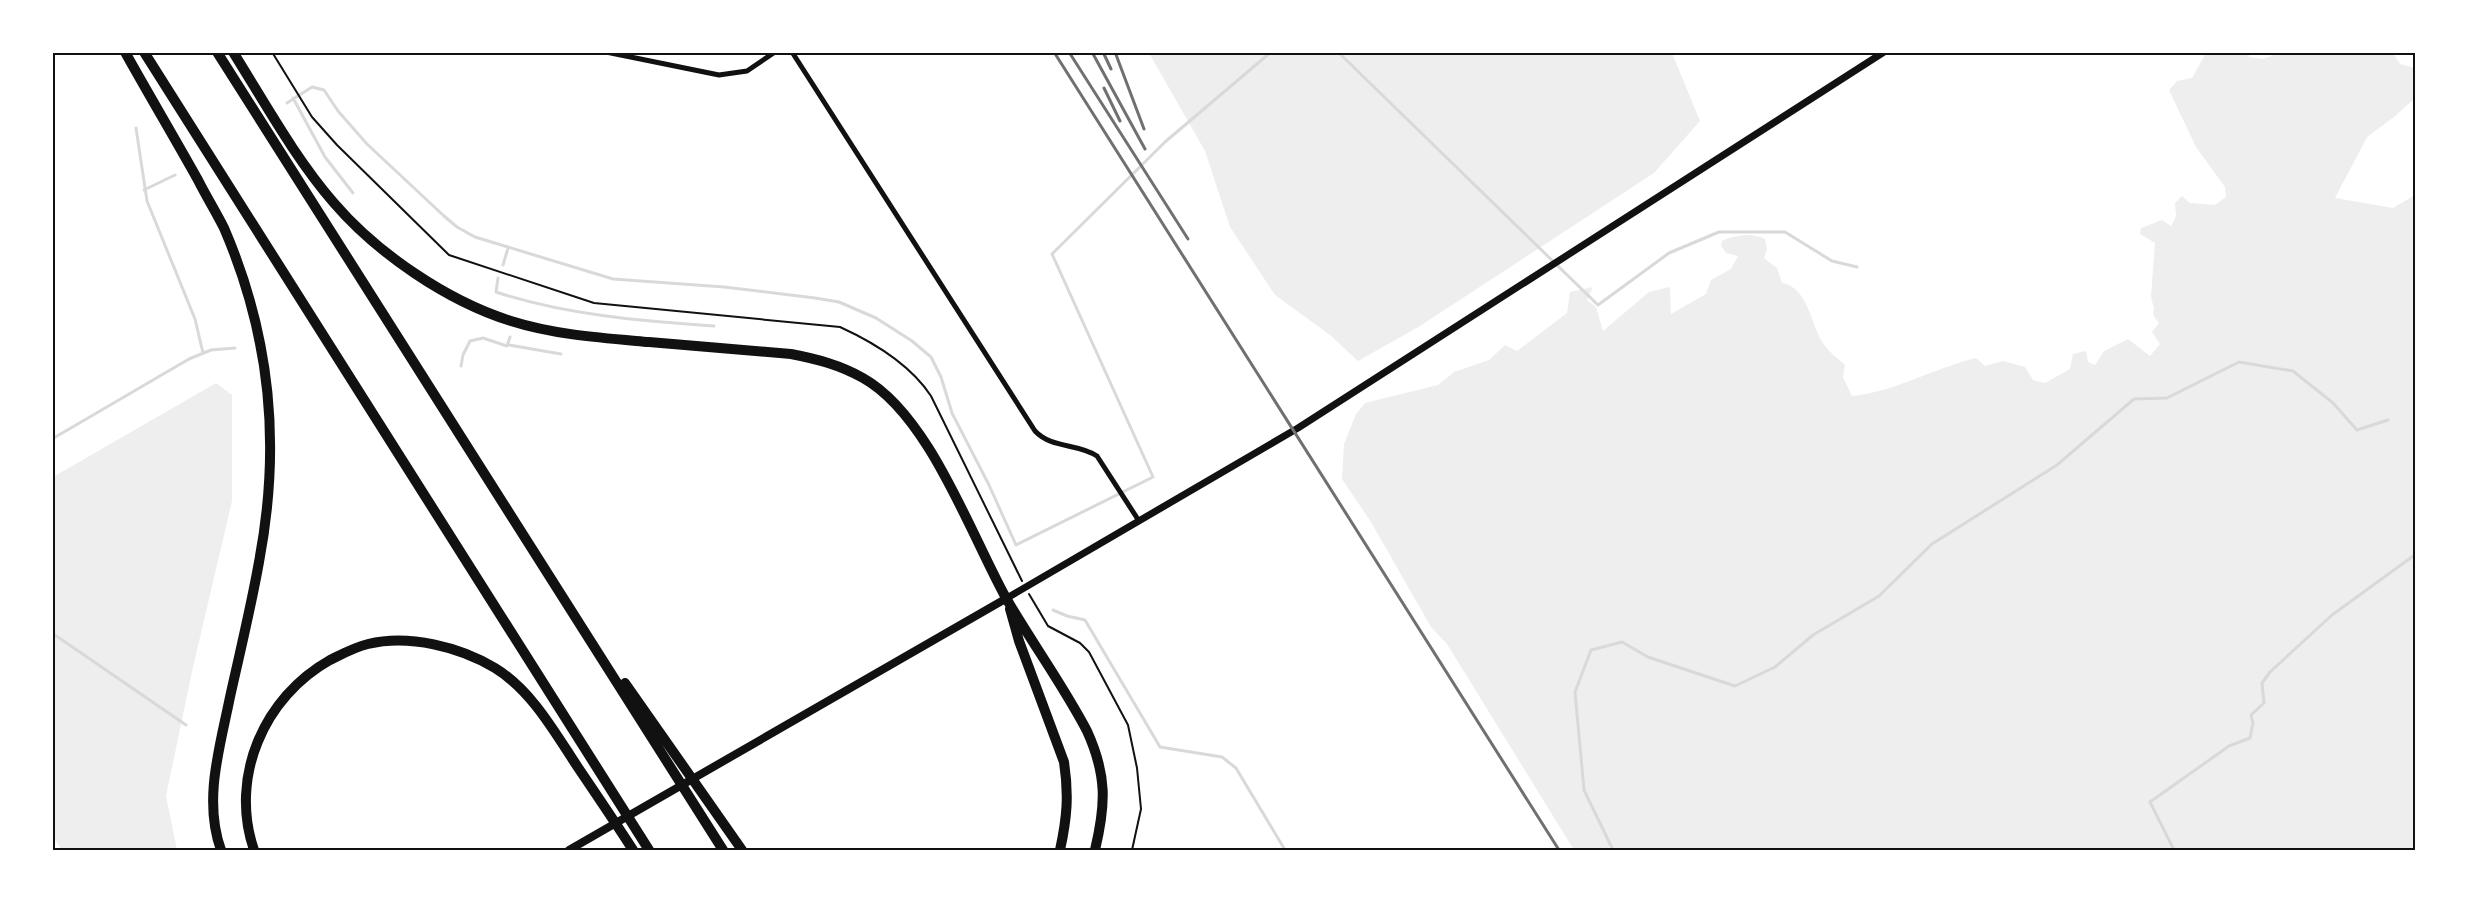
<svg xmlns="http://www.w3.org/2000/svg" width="2468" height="903" font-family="'DM Sans',sans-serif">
<rect width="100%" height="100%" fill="#fff"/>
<path fill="#eee" d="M2282 52 2393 53 2400 64 2415 68V98L2394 117 2367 137 2335 198 2393 208 2415 195V850H1574L1447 644 1431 627 1371 522 1342 479 1344 444 1356 414 1365 403 1438 385 1454 372 1489 360 1505 345 1517 351 1567 313 1570 292 1593 287 1587 300 1596 307 1603 331 1649 292 1670 287 1671 314 1706 294 1711 280 1731 269 1738 256 1726 253 1721 246 1722 241C1735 235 1751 232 1765 239L1767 249 1764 258 1777 268 1782 283C1810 288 1810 327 1825 346 1830 353 1839 359 1845 365L1843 377 1852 396C1895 392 1934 368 1976 358L1985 366 2003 361 2025 367 2033 380 2045 383 2070 369 2073 354 2086 351 2088 362 2095 365 2104 351 2128 339 2150 356 2160 344 2152 332 2159 323 2153 315 2154 308 2151 297 2155 243 2140 234 2141 228 2162 220 2171 226 2176 216 2175 203 2182 196 2190 203 2215 205 2226 197 2225 187 2196 147 2169 90 2177 81 2192 78 2206 53H2249V57L2263 59Z
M1149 53H1672L1700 121 1654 173 1420 326 1358 361 1330 335 1275 295 1230 227 1205 151Z
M216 383 232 395V501L193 667 166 796 177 850H62L52 836 53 477Z"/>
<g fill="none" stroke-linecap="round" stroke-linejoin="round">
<path stroke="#d9d9d9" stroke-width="3" d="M1338 52 1598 305 1669 253 1719 232H1785L1832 261 1857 267
M293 98 325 157 353 193
M287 103 312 87 324 90 338 111 367 144 444 216 457 227 475 237 613 279 724 287 815 298 839 302 876 318 912 341 931 357 941 377 952 413 989 485 1016 545 1153 477 1052 254 1165 142 1271 52
M136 128 147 201 195 319 203 353
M144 190 175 175
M503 265 508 248
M498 278 496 292C565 315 642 321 714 326
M509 345 561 354
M461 366 463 355 470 341 483 338 507 346 510 337
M52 439 189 359 211 350 235 348
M1053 610 1067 616 1085 620 1160 747 1222 757 1236 768 1285 850
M52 633 186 725
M1496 850H1513
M1613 850 1584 790 1575 692 1591 650 1622 642 1648 657 1735 686 1775 667 1813 635 1879 596 1932 544 2057 465 2134 399 2167 398 2239 362 2293 371 2333 403 2357 430 2388 420
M2174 850 2150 802 2229 746 2250 738 2253 723 2251 715 2264 703 2262 683 2270 672 2332 615 2416 554"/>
<path stroke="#111" stroke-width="2" d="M272 52 312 117 337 145 449 255 594 303 840 327C875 343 910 364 931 396L1022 581
M1029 594 1048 626 1080 643 1089 652 1128 725 1137 768 1141 809 1132 850"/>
<path stroke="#111" stroke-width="5" d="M606 52 719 75 747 71 775 52
M792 52 1035 431C1052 449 1078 443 1097 456L1139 521"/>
<path stroke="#111" stroke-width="7" d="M1007 598 1298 428 1884 52"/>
<path stroke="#111" stroke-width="8" d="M569 850 1007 598"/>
<path stroke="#111" stroke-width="10" d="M125 52C149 95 174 137 198 180 206 196 216 212 224 228 271 337 281 446 259 562 251 607 240 652 230 697 220 747 203 800 221 850
M144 52 649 850
M217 52 723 850
M233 52C265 103 295 158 334 203 377 253 447 301 511 321 555 335 603 338 649 342 696 346 744 350 791 354 817 359 840 365 863 378 929 415 970 533 1006 598 1032 643 1063 685 1087 731 1107 775 1106 804 1095 850
M1010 609 1019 641 1064 762C1069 795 1067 818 1060 850
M625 683 742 850
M254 850C229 777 264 697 330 660 342 654 355 647 368 644 409 634 460 647 495 668 531 690 554 731 577 766 596 794 615 822 633 850"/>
<path stroke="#707070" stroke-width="3" d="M1054 52 1559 850
M1069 52 1188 239
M1092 52 1145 149
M1103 52 1111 69
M1115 52 1144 129
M1104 88 1120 121"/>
</g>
<rect width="2468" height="903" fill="none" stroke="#ffffff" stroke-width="108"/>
<rect x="54" y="54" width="2360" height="795" fill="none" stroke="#111" stroke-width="2"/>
</svg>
